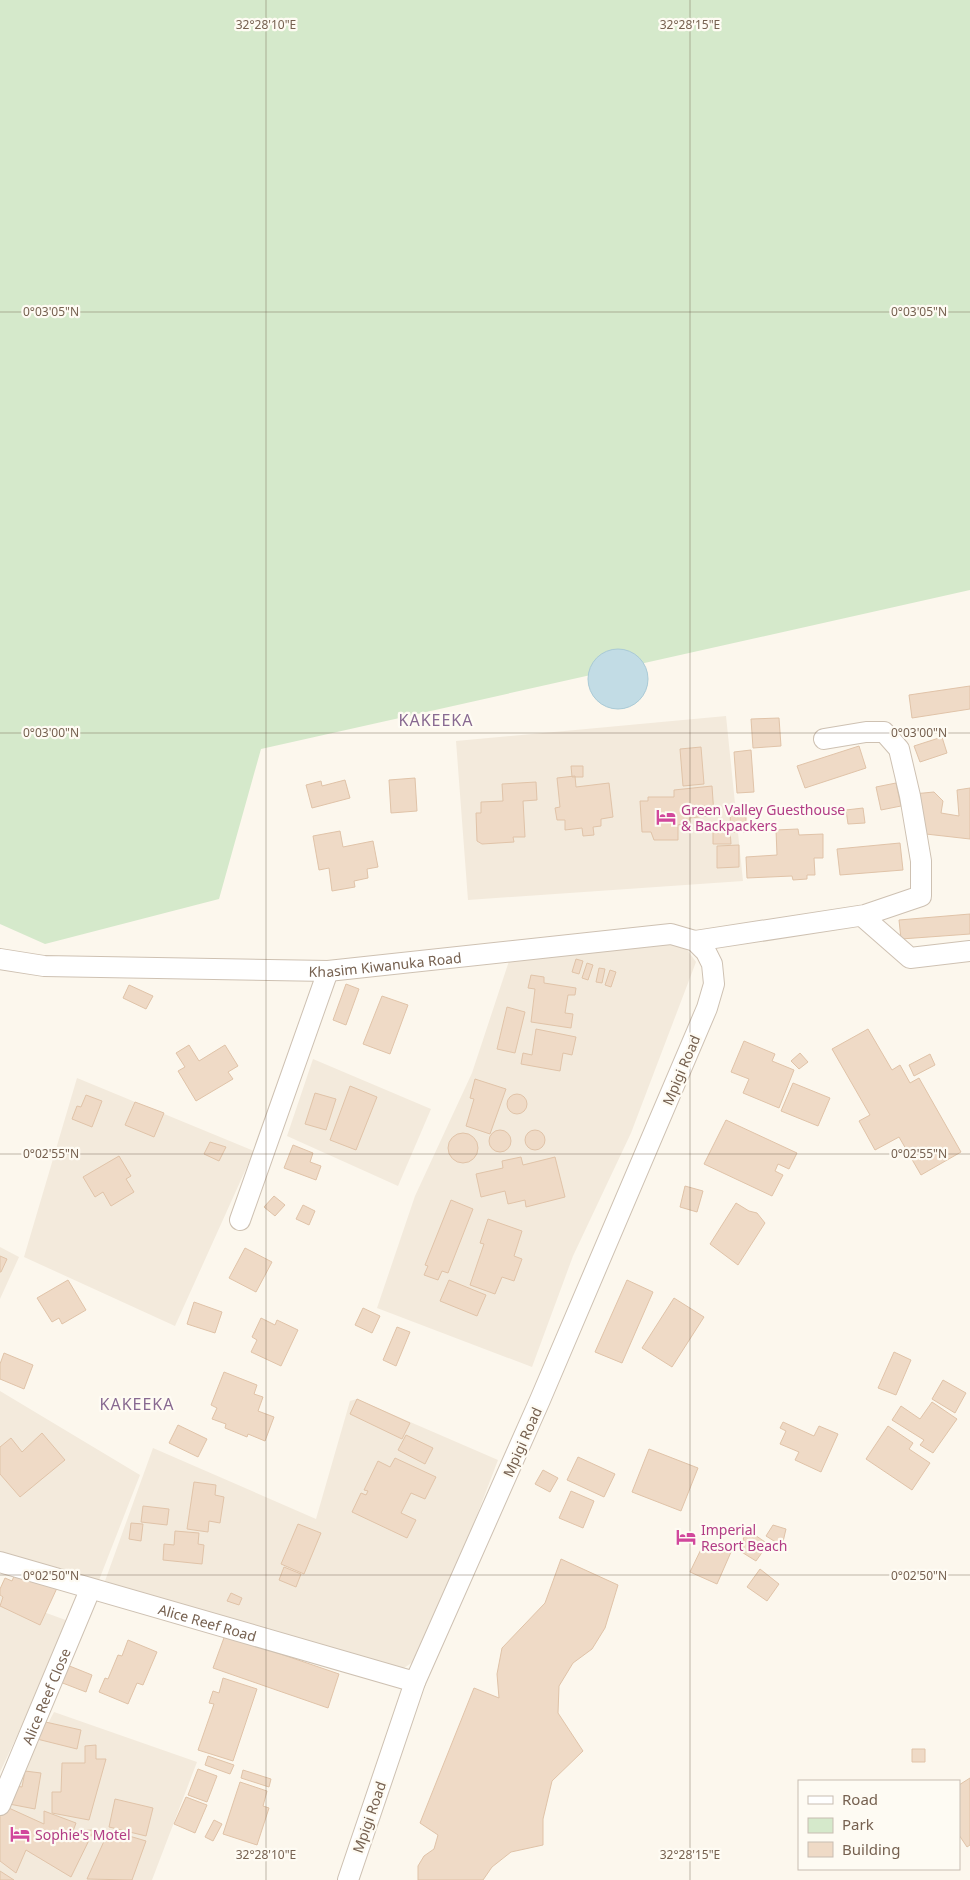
<svg xmlns="http://www.w3.org/2000/svg" width="970" height="1880" font-family="'Noto Sans',sans-serif">
<rect width="100%" height="100%" fill="#fcf7ed"/>
<path fill="#f3eadc" d="M726 716 743 881 468 900 456 741Z
M675 933 696 962 631 1133 573 1256 532 1367 377 1308 415 1196 472 1073 514 946Z
M313 1059 431 1109 398 1186 287 1136Z
M77 1078 254 1151 175 1326 24 1257Z
M0 1247 19 1257 0 1299Z
M0 1391 140 1475 92 1598 0 1562Z
M357 1399 498 1460 450 1586 420 1657 388 1679 105 1581 153 1448 316 1519 350 1401Z
M0 1596 71 1622 0 1772Z
M54 1712 197 1762 152 1880H4L0 1876V1816Z"/>
<path fill="#d5e9cb" d="M0 0H970V590L261 749 219 899 45 944 0 924Z"/>
<path fill="#c2dce5" stroke="#a9cad6" d="M588 679a30 30 0 1 1 60 0a30 30 0 1 1-60 0Z"/>
<path fill="#efdac6" stroke="#e0c3a8" d="M970 686V709L912 718 909 695Z
M779 718 781 746 753 748 751 719Z
M942 737 947 753 920 762 914 746Z
M859 746 866 768 805 788 797 766Z
M701 747 704 784 683 786 680 749Z
M751 750 754 792 737 793 734 752Z
M571 766H583V777H572Z
M575 776 576 787 609 783 613 817 601 819V826L593 827 594 835 583 836 582 828 565 830V820H557L555 808 560 807 557 778Z
M415 778 417 811 391 813 389 780Z
M345 780 350 798 312 808 306 785 321 781 322 786Z
M536 782 537 800 523 801 525 837H513L514 842 482 844 477 841 476 813H481V802L503 801 502 784Z
M896 783 901 806 881 810 876 787Z
M712 786 714 815 690 818V822L678 825V840H654L651 832H642L640 801H648V797H674V790Z
M970 788V839L917 833 913 794 934 792 943 801 941 813 959 816 957 790Z
M863 808 865 823 848 824 846 810Z
M746 812V832H731L730 813Z
M798 829 799 835 823 834V858H814L815 875H807V879L793 880 792 876 747 878 746 857 777 855 776 830Z
M713 830H730L731 844H713Z
M340 831 343 847 373 841 378 867 367 869 368 878 354 881 355 887 332 891 329 868 319 870 313 836Z
M900 843 903 870 840 875 837 849Z
M739 845V867L717 868V846Z
M970 914V934L901 939 899 920Z
M576 959 583 961 579 974 572 972Z
M587 963 593 965 588 980 582 978Z
M599 968 605 969 602 983 596 982Z
M610 970 616 972 611 987 605 985Z
M531 975 544 977V983L576 988 575 995H568L565 1013 573 1014 571 1028 531 1022 535 989 528 988Z
M346 984 359 989 346 1025 333 1020Z
M129 985 153 996 146 1009 123 998Z
M382 996 408 1005 390 1054 363 1044Z
M507 1007 525 1012 515 1053 497 1049Z
M536 1029 576 1037 572 1055 563 1053 560 1071 521 1064 523 1053 532 1055Z
M868 1029 892 1070 900 1065 910 1083 919 1078 961 1152 921 1175 899 1137 875 1150 859 1121 870 1115 832 1049Z
M744 1041 775 1054 772 1061 794 1070 779 1108 743 1093 749 1079 731 1072Z
M189 1045 199 1061 225 1045 238 1066 228 1072 233 1079 196 1101 178 1071 185 1067 176 1053Z
M800 1053 808 1062 799 1069 791 1061Z
M930 1054 935 1065 914 1076 909 1065Z
M475 1079 506 1089 490 1134 466 1126 474 1099 470 1098Z
M793 1083 830 1098 818 1126 781 1111Z
M350 1086 377 1097 356 1150 330 1140Z
M315 1093 336 1099 326 1130 305 1124Z
M507 1104a10 10 0 1 1 20 0a10 10 0 1 1-20 0Z
M86 1095 102 1101 92 1127 72 1119 77 1106 81 1107Z
M135 1102 164 1113 154 1137 125 1125Z
M726 1120 797 1153 789 1169 778 1164 775 1171 783 1175 772 1196 704 1164Z
M525 1140a10 10 0 1 1 20 0a10 10 0 1 1-20 0Z
M489 1141a11 11 0 1 1 22 0a11 11 0 1 1-22 0Z
M448 1148a15 15 0 1 1 30 0a15 15 0 1 1-30 0Z
M210 1142 226 1147 219 1161 204 1154Z
M293 1145 313 1153 310 1162 321 1166 316 1180 284 1168Z
M119 1156 131 1176 126 1179 134 1192 111 1206 103 1192 95 1197 83 1177Z
M521 1157 523 1165 555 1157 565 1197 526 1207 525 1200 508 1204 505 1191 481 1197 476 1174 503 1168 502 1161Z
M685 1186 703 1191 697 1212 680 1207Z
M274 1196 285 1205 275 1216 264 1207Z
M451 1200 473 1209 448 1273 442 1271 438 1280 424 1275 428 1266 425 1265Z
M736 1203 749 1211 757 1213 765 1223 738 1265 710 1244Z
M303 1205 315 1211 309 1225 296 1219Z
M488 1219 522 1231 514 1256 522 1259 514 1281 502 1277 495 1294 470 1285 484 1244 480 1243Z
M245 1248 272 1262 256 1292 229 1278Z
M0 1256 7 1259 1 1272H0Z
M68 1280 86 1310 62 1324 59 1318 52 1322 37 1298Z
M449 1280 486 1295 477 1316 440 1301Z
M627 1280 653 1292 622 1363 595 1352Z
M674 1298 704 1317 672 1367 642 1348Z
M194 1302 222 1312 215 1333 187 1324Z
M363 1308 380 1316 372 1333 355 1325Z
M261 1318 275 1325 277 1320 298 1330 281 1366 251 1352 257 1340 252 1337Z
M397 1327 410 1332 396 1366 383 1360Z
M894 1352 911 1360 896 1395 878 1388Z
M4 1353 33 1365 24 1389 0 1379V1364Z
M224 1372 257 1385 254 1394 263 1397 258 1411 274 1417 265 1441 248 1434 247 1437 225 1428 226 1424 212 1419 217 1408 211 1405Z
M943 1380 966 1393 955 1413 932 1399Z
M357 1399 410 1423 402 1439 350 1414Z
M932 1402 957 1419 933 1453 920 1445 924 1440 892 1420 901 1406 920 1419Z
M783 1422 814 1436 819 1426 838 1434 821 1472 795 1460 799 1452 780 1444 786 1431 780 1428Z
M178 1425 207 1439 198 1457 169 1443Z
M888 1426 913 1443 909 1449 930 1463 912 1490 866 1459Z
M42 1433 65 1460 20 1497 0 1474V1447L11 1438 22 1452Z
M406 1435 433 1448 425 1464 398 1450Z
M649 1449 698 1468 681 1511 632 1492Z
M578 1457 615 1474 604 1497 567 1480Z
M395 1458 436 1477 425 1499 411 1493 401 1513 416 1520 407 1538 352 1512 361 1493 366 1495 368 1491 364 1490 378 1461 390 1467Z
M543 1470 558 1478 550 1492 535 1484Z
M194 1482 216 1485 215 1495 224 1497 220 1523 209 1521 208 1532 187 1529Z
M571 1491 594 1501 583 1528 559 1518Z
M143 1506 169 1509 167 1525 141 1522Z
M131 1523 143 1524 141 1541 129 1539Z
M298 1524 321 1533 304 1574 281 1564Z
M773 1525 786 1529 782 1546 766 1536Z
M746 1529 768 1544 756 1561 740 1551Z
M175 1531 199 1533 198 1544 204 1545 202 1564 163 1560 164 1544 174 1545Z
M705 1541 731 1552 717 1584 690 1572Z
M561 1559 618 1585 605 1628 592 1649 573 1663 559 1686 558 1713 583 1751 552 1781 543 1819V1845L511 1852 492 1867 483 1880H418V1866L424 1856 434 1849 438 1835 420 1823 474 1688 499 1698 497 1674 502 1648 545 1603Z
M284 1567 301 1574 296 1587 279 1580Z
M17 1569 57 1588 40 1625 0 1606 3 1597 0 1595V1589L5 1578 12 1581Z
M760 1569 779 1584 767 1601 747 1587Z
M231 1593 242 1598 239 1605 227 1601Z
M225 1635 339 1674 328 1708 213 1668Z
M128 1640 157 1652 143 1685 137 1683 128 1704 99 1692 105 1678 108 1679 118 1655 122 1656Z
M67 1665 92 1675 86 1692 60 1682Z
M223 1678 257 1689 233 1761 198 1750 214 1704 209 1703 213 1691 219 1693Z
M41 1721 81 1730 77 1749 37 1739Z
M96 1745V1759H106L89 1820 52 1813V1792H61L62 1763H85V1746Z
M912 1749H925V1762H912Z
M208 1756 234 1765 230 1774 205 1765Z
M198 1769 217 1776 207 1802 188 1795Z
M243 1770 271 1779 269 1787 241 1778Z
M25 1771 41 1773 35 1809 4 1803 10 1785 22 1787Z
M970 1778V1845L967 1847 959 1835V1785Z
M240 1782 267 1791 263 1806 269 1808 257 1845 223 1834Z
M186 1797 207 1805 195 1833 174 1824Z
M115 1799 153 1808 146 1836 109 1827Z
M0 1804 44 1824V1811L76 1823 73 1831 94 1830 71 1877 26 1850 16 1873 0 1861Z
M214 1820 222 1824 213 1841 205 1837Z
M109 1830 146 1841 132 1880 87 1879Z
M0 1871 14 1880H0Z"/>
<g fill="none" stroke-linecap="round" stroke-linejoin="round">
<defs>
<g id="minor">
<path d="M862 916 910 958 970 951"/>
<path d="M695 941 865 915 921 896V861L910 796 899 749 884 732H866L824 739"/>
<path id="s1" d="M0 959 44 966 328 971 671 934 695 941 706 952 712 964 714 984 707 1008 540 1400 415 1682 348 1880"/>
<path d="M240 1220 328 971"/>
<path id="s2" d="M0 1562 415 1682"/>
<path id="s3" d="M0 1805 90 1590"/>
</g>
</defs>
<use href="#minor" stroke="#cec1b2" stroke-width="22"/>
<use href="#minor" stroke="#fff" stroke-width="20"/>
</g>
<path fill="none" stroke="#766150" stroke-width="1" stroke-opacity="0.45" d="M266 0V1880M690 0V1880M0 312H970M0 733H970M0 1154H970M0 1575H970"/>
<defs>
<symbol id="hotel-bare" viewBox="-9 -9 18 18"><path d="M-6-4.5h1.5V1H6V5H4.5V3h-9V5H-6ZM-4 0a1.8 1.8 0 1 1 3.6 0ZM.5 0V-2.5h3Q6-2.5 6 0Z" fill="#d1479c" stroke="#fefbf3" stroke-width="2.5" paint-order="stroke"/></symbol>
</defs>
<g fill-rule="evenodd">
<use href="#hotel-bare" x="652" y="803" width="28" height="28"/>
<use href="#hotel-bare" x="672" y="1523" width="28" height="28"/>
<use href="#hotel-bare" x="6" y="1820" width="28" height="28"/>
</g>
<g text-anchor="middle" dominant-baseline="central" stroke-width="4.5" stroke-linejoin="round" paint-order="stroke">
<g font-size="14" fill="#b23c85" stroke="#fefbf3" text-anchor="start">
<text x="681" y="809">Green Valley Guesthouse<tspan x="681" dy="16">&amp; Backpackers</tspan></text>
<text x="701" y="1529">Imperial<tspan x="701" dy="16">Resort Beach</tspan></text>
<text x="35" y="1834">Sophie's Motel</text>
</g>
<g font-size="14" fill="#766150" stroke="#fefbf3">
<text stroke="none"><textPath href="#s1" startOffset="386">Khasim Kiwanuka Road</textPath></text>
<text transform="translate(681 1070) rotate(-67)">Mpigi Road</text>
<text transform="translate(522 1442) rotate(-66)">Mpigi Road</text>
<text stroke="none"><textPath href="#s2" startOffset="216">Alice Reef Road</textPath></text>
<text stroke="none"><textPath href="#s3" startOffset="118">Alice Reef Close</textPath></text>
<text transform="translate(369 1817) rotate(-71)">Mpigi Road</text>
</g>
<g font-size="16" letter-spacing="1" fill="#886991" stroke="#fefbf3">
<text x="436" y="720">KAKEEKA</text>
<text x="137" y="1404">KAKEEKA</text>
</g>
</g>
<g font-size="12" text-anchor="middle" fill="#766150" stroke="#fefbf3" stroke-width="4.5" stroke-linejoin="round" paint-order="stroke">
<text x="266" y="29">32°28'10"E</text>
<text x="690" y="29">32°28'15"E</text>
<text x="51" y="316">0°03'05"N</text>
<text x="919" y="316">0°03'05"N</text>
<text x="51" y="737">0°03'00"N</text>
<text x="919" y="737">0°03'00"N</text>
<text x="51" y="1158">0°02'55"N</text>
<text x="919" y="1158">0°02'55"N</text>
<text x="51" y="1580">0°02'50"N</text>
<text x="919" y="1580">0°02'50"N</text>
<text x="266" y="1859">32°28'10"E</text>
<text x="690" y="1859">32°28'15"E</text>
</g>
<rect x="798" y="1780" width="162" height="90" fill="#fefbf3" stroke="#c8bdb2"/>
<rect x="808" y="1796" width="25" height="8" fill="#ffffff" stroke="#c8bdb2"/>
<text x="842" y="1805" font-size="15" fill="#766150">Road</text>
<rect x="808" y="1818" width="25" height="15" fill="#d5e9cb" stroke="#c8bdb2"/>
<text x="842" y="1830" font-size="15" fill="#766150">Park</text>
<rect x="808" y="1842" width="25" height="15" fill="#efdac6" stroke="#c8bdb2"/>
<text x="842" y="1855" font-size="15" fill="#766150">Building</text>
</svg>
